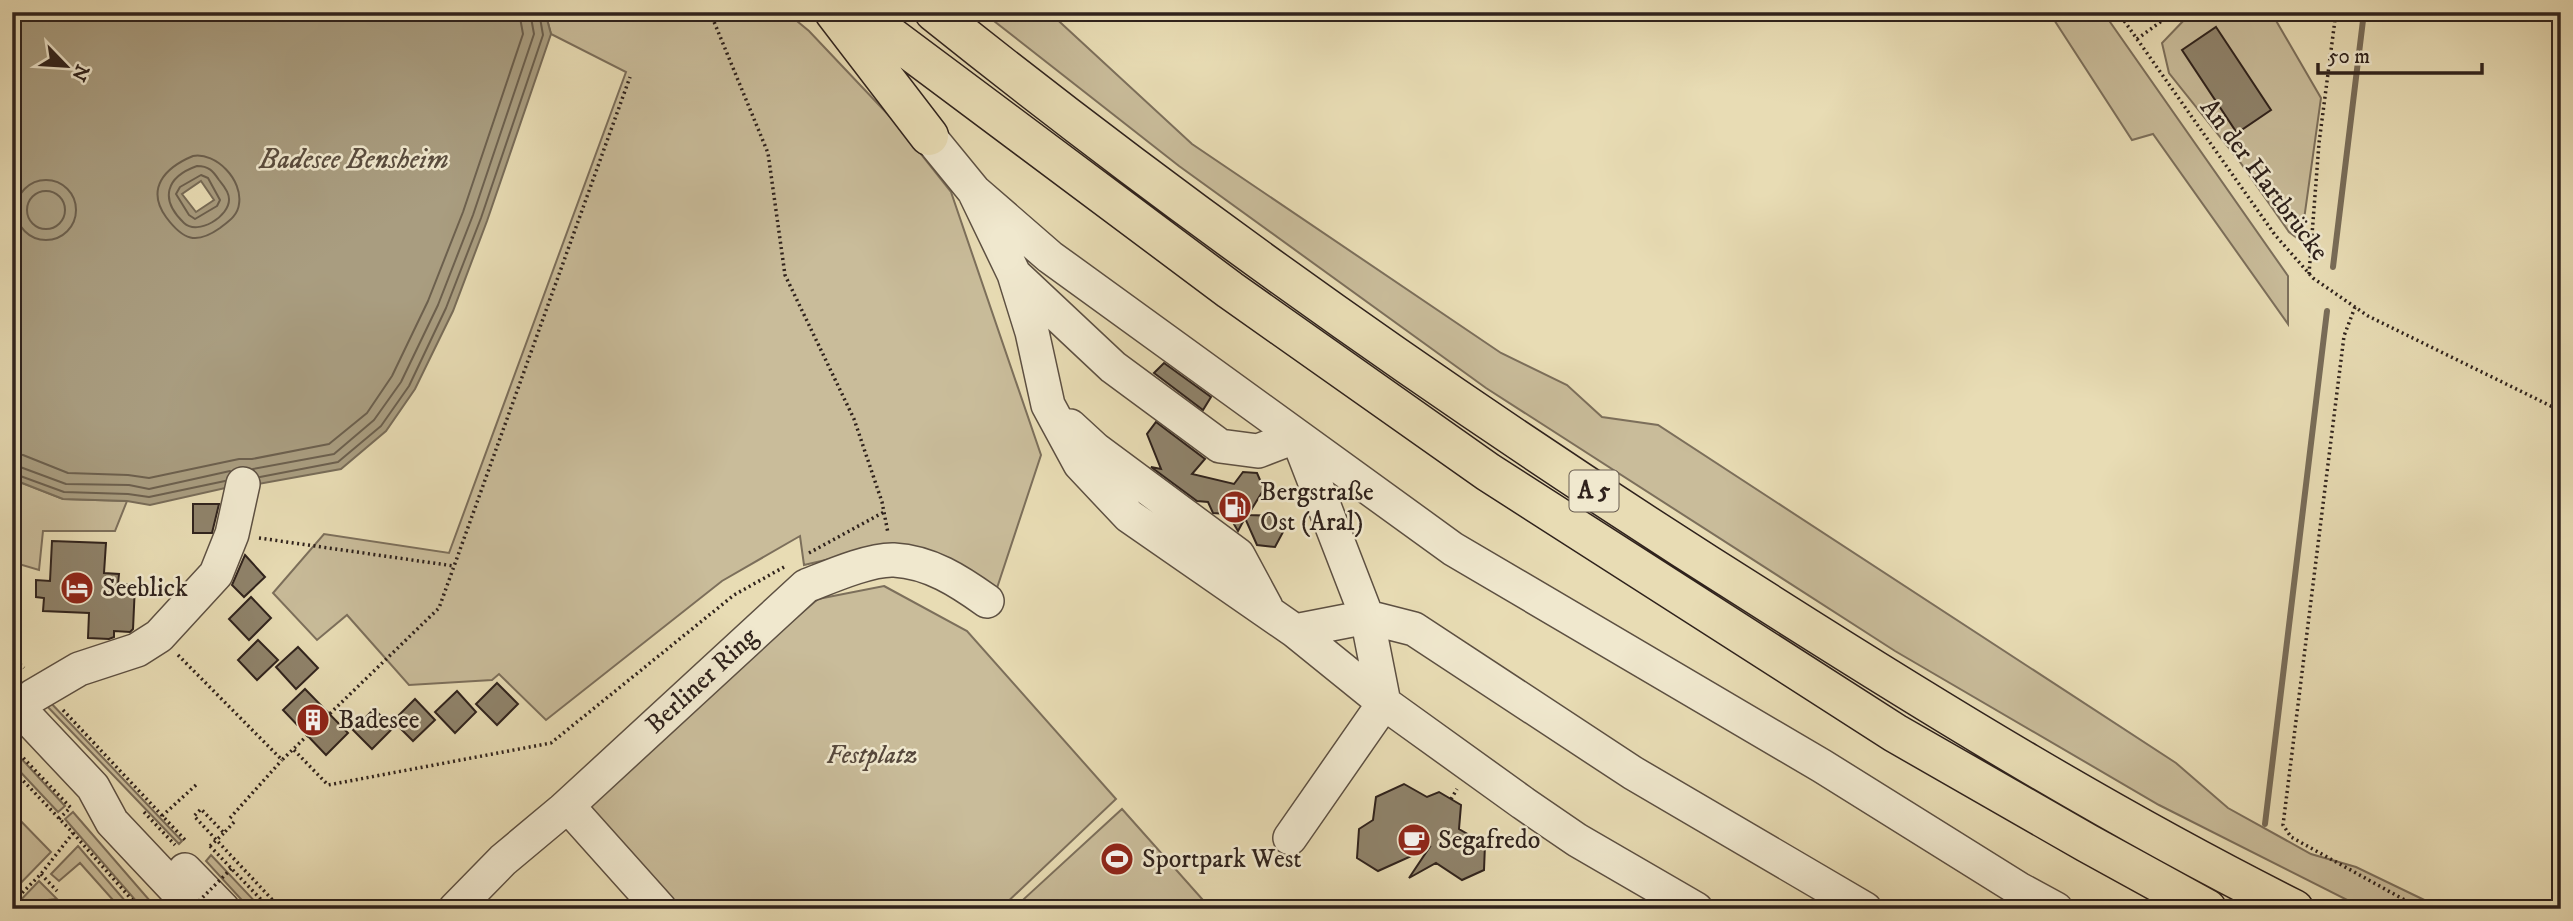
<svg xmlns="http://www.w3.org/2000/svg" width="2573" height="921" font-family="'IM FELL DW Pica',serif">
<rect width="100%" height="100%" fill="#e8dcb4"/>
<filter id="stains"><feTurbulence type="fractalNoise" baseFrequency=".00286" numOctaves="4"/><feColorMatrix values="0 0 0 0 .2 0 0 0 0 .09 0 0 0 0 .02 0 0 0 .5 -.17"/></filter>
<radialGradient id="worn" r=".72"><stop offset=".6" stop-color="#630" stop-opacity="0"/><stop offset="1" stop-color="#630" stop-opacity=".3"/></radialGradient>
<path fill="#c9bc9a" stroke="#7c6f5b" stroke-width="2" d="M545 12H786L809 31 897 124 951 192 1041 455 996 591 886 546 804 565 800 536 722 581 546 720 499 674 492 680 409 685 347 615 317 640 273 593 324 534 449 553 626 72 551 34Z
M1000 12H1049L1192 144 1501 353 1567 385 1602 417 1658 425 2176 763 2228 808 2311 854 2356 867 2443 909H2365L2159 805 1895 651 1486 388 1179 166 994 21Z
M2049 12H2103L2288 276V324L2153 134 2132 140Z
M2204 12H2271L2321 98 2301 241 2289 232 2240 162 2169 73 2162 43 2187 17Z
M12 479 63 499 127 501 115 531H43L39 570 12 562Z
M884 586 967 631 1116 799 1000 909H667L575 807 818 599Z
M49 701 182 841 179 844 45 704Z
M17 754 65 806 58 812 12 763V758Z
M1122 809 1211 909H1013Z
M12 812 51 852 12 892Z
M73 812 157 909H143L65 819Z
M78 846 132 909H121L80 863 59 881 51 874Z
M211 855 262 909H250L206 861Z
M39 881 57 899 38 901 29 909H12Z"/>
<path fill="#a99d80" stroke="#786c58" stroke-width="2" fill-rule="evenodd" d="M12 12H545L551 34 487 221 453 311 415 389 386 431 341 469 253 485 243 484 150 505 127 501 63 499 12 479ZM201 181 214 200 196 212 182 194Z"/>
<g fill="none" stroke-linecap="round" stroke-linejoin="round">
<path stroke="#6c604e" stroke-width="2" d="M193 156C216 152 243 180 239 204 238 215 229 221 220 228 196 245 183 240 166 217 146 189 164 168 193 156Z
M197 166C209 166 213 171 219 180 223 185 229 191 229 199 230 216 198 236 184 223 159 199 166 177 197 166Z
M201 175 208 178 220 200 217 206 195 219 189 215 176 194 180 187Z
M16 210a30 30 0 1 1 60 0a30 30 0 1 1-60 0Z
M27 210a19 19 0 1 1 38 0a19 19 0 1 1-38 0Z
M12 454 23 455 68 473 128 475 149 478 239 459H252L329 444 367 413 392 376 428 301 463 212 523 34 519 12
M12 464 66 484 129 485 149 489 230 471
M253 469 334 454 374 420 401 382 438 305 473 215 534 34 530 12
M12 473 64 492 128 494 149 497 225 481
M260 477 338 462 381 426 409 386 446 308 481 218 543 35 539 12"/>
<path stroke="#786c58" stroke-width="6" d="M2333 267 2364 12
M2265 824 2327 311"/>
</g>
<path fill="#8f836b" stroke="#2f221c" stroke-width="2" d="M2216 27 2271 110 2237 133 2182 50Z
M1164 363 1211 397 1203 410 1154 373Z
M1156 422 1205 459 1192 474 1234 484 1243 472 1257 473 1264 489 1248 515 1276 516 1283 532 1275 547 1257 545 1245 518 1238 531 1228 514 1213 513 1208 502 1197 501 1151 467 1161 469 1147 434Z
M193 504H219L212 533H193Z
M52 541 106 543 104 573 119 574 118 584 135 585 133 629 130 632 114 631V637L109 639 88 638 89 613 43 611 44 598 36 597V580L50 581Z
M245 555 265 577 244 597 232 585Z
M251 597 271 618 249 640 229 619Z
M258 640 278 660 257 680 238 660Z
M298 647 318 668 296 689 276 667Z
M497 683 518 704 497 725 476 704Z
M305 689 348 733 326 755 283 710Z
M457 691 476 712 455 733 435 712Z
M415 699 435 720 413 741 393 721Z
M374 709 393 728 372 749 353 730Z
M1404 784 1427 797 1439 792 1461 805 1459 829 1485 844 1484 870 1462 880 1436 863 1409 878 1429 848 1378 871 1357 858 1359 829 1373 820 1376 797Z"/>
<g fill="none" stroke-linecap="round" stroke-linejoin="round">
<defs>
<path id="minor" d="M929 136 974 191 1014 274 1032 332 1048 405 1080 464 1129 516 1295 631 1384 703 1523 803 1577 840 1696 909
M974 191 1050 257 1453 549 1822 766 2019 889 2056 909
M1016 276 1113 367 1220 446 1258 451 1297 436 1367 617 1384 703 1290 838
M1070 426 1095 449 1238 555 1266 607
M1295 631 1367 617 1414 629 1633 773 1865 909
M12 701 93 787 112 822 194 909
M20 708 33 696 79 669 137 650 159 636 216 574 232 534 243 484
M564 809 575 814 660 909
M185 870 223 909
M455 909 503 860 564 809 806 586C829 577 870 559 894 560 930 562 959 581 987 601"/>
<path id="highway" d="M834 12 929 136
M858 12 1230 290 1488 472 1895 733 2087 843 2207 909
M934 12C1201 226 1481 422 1770 604 1940 712 2113 818 2294 909"/>
</defs>
<use href="#minor" stroke="#5d5042" stroke-width="36"/>
<use href="#highway" stroke="#2f221c" stroke-width="41"/>
<path stroke="#2f221c" stroke-width="3.5" stroke-dasharray="2 3.5" stroke-linecap="butt" d="M710 12 768 153 785 275 854 419 882 502 888 533
M2118 12 2275 235 2313 278 2368 316 2561 411
M2137 39 2174 12
M2309 274 2319 143 2336 12
M2355 307 2344 336 2283 825 2291 837 2421 909
M259 538 454 566
M809 553 884 512
M178 655 282 760 439 608 630 77
M12 656 24 668
M63 710 187 842
M314 729C315 720 319 718 327 716
M12 746 71 808
M294 750 328 785 551 743 734 595 784 567
M12 769 73 833 41 874 12 903
M1451 799 1457 789
M144 812 175 845
M162 816 196 785
M230 818 282 760
M59 819 70 808
M234 822 224 833 201 809 194 816 281 909
M73 833 140 909
M210 846 270 909
M210 846 224 833
M41 874 57 891
M66 909 70 905"/>
<use href="#minor" stroke="#f0e8ce" stroke-width="33"/>
<use href="#highway" stroke="#e8dcb4" stroke-width="38"/>
<path stroke="#2f221c" stroke-width="3.5" stroke-dasharray="2 3.5" stroke-linecap="butt" d="M191 909 232 868"/>
</g>
<defs>
<symbol id="fuel-disc" viewBox="-11 -11 22 22"><circle r="9.5" fill="#8f2418" stroke="#f0e8ce"/><path d="M-5.5-6h7V0h2V4h1.3V-2.5L3-4.5l.8-.8L6-3V5H2.5V1h-1V6h-7ZM-4.2-4.7v3.2H.2V-4.7Z" fill="#fff"/></symbol>
<symbol id="hotel-disc" viewBox="-11 -11 22 22"><circle r="9.5" fill="#8f2418" stroke="#f0e8ce"/><path d="M-6-4.5h1.5V1H6V5H4.5V3h-9V5H-6ZM-4 0a1.8 1.8 0 1 1 3.6 0ZM.5 0V-2.5h3Q6-2.5 6 0Z" fill="#fff"/></symbol>
<symbol id="building-disc" viewBox="-11 -11 22 22"><circle r="9.5" fill="#8f2418" stroke="#f0e8ce"/><path d="M-4-6H4V6H1V3H-1V6H-4ZM-2.5-4.3h1.7v1.8h-1.7ZM.8-4.3h1.7v1.8H.8ZM-2.5-1h1.7V.8h-1.7ZM.8-1h1.7V.8H.8Z" fill="#fff"/></symbol>
<symbol id="cafe-disc" viewBox="-11 -11 22 22"><circle r="9.5" fill="#8f2418" stroke="#f0e8ce"/><path d="M-5.5-4.5H6V0H3Q3 3.5 0 3.5H-2.5Q-5.5 3.5-5.5 0ZM3-3.2v2h1.7v-2ZM-6 4.5H4V6H-6Z" fill="#fff"/></symbol>
<symbol id="stadium-disc" viewBox="-11 -11 22 22"><circle r="9.5" fill="#8f2418" stroke="#f0e8ce"/><path d="M0-5a6.5 5 0 1 0 0 10a6.5 5 0 1 0 0-10ZM-3.5-1.8h7v3.6h-7Z" fill="#fff"/></symbol>
</defs>
<g fill-rule="evenodd">
<use href="#fuel-disc" x="1216" y="488" width="38" height="38"/>
<use href="#hotel-disc" x="58" y="569" width="38" height="38"/>
<use href="#building-disc" x="294" y="701" width="38" height="38"/>
<use href="#cafe-disc" x="1395" y="821" width="38" height="38"/>
<use href="#stadium-disc" x="1098" y="840" width="38" height="38"/>
</g>
<g text-anchor="middle" dominant-baseline="central" stroke-width="5" stroke-linejoin="round" paint-order="stroke">
<rect fill="#f0e8ce" stroke="#695d51" stroke-width="2" x="1569.5" y="470.5" width="49" height="41" rx="5"/>
<g font-size="24" font-weight="bold" fill="#2f221c">
<text x="1594" y="491">A 5</text>
</g>
<g font-size="26" fill="#2f221c" stroke="#f0e8ce">
<text transform="translate(2264 180) rotate(53)">An der Hartbrücke</text>
<text transform="translate(702 681) rotate(-43)">Berliner Ring</text>
</g>
<g font-size="26" fill="#2f221c" stroke="#f0e8ce" text-anchor="start">
<text x="1260" y="492">Bergstraße<tspan x="1260" dy="30">Ost (Aral)</tspan></text>
<text x="102" y="588">Seeblick</text>
<text x="338" y="720">Badesee</text>
<text x="1438" y="840">Segafredo</text>
<text x="1142" y="859">Sportpark West</text>
</g>
<g font-size="26" font-style="italic" fill="#56483c" stroke="#f0e8ce">
<text x="872" y="755">Festplatz</text>
</g>
<g font-size="28" font-style="italic" fill="#5a4d3f" stroke="#f0e8ce">
<text x="354" y="159">Badesee Bensheim</text>
</g>
</g>
<rect width="2573" height="921" fill="none" stroke="#e8dcb4" stroke-width="42"/>
<rect x="14" y="14" width="2545" height="893" fill="none" stroke="#2f221c" stroke-width="3.5"/>
<rect x="21" y="21" width="2531" height="879" fill="none" stroke="#2f221c" stroke-width="2"/>
<g transform="translate(66 66) rotate(115)" stroke="#f0e8ce" stroke-width="5" paint-order="stroke">
<path d="M0-5L12 26L0 18L-12 26Z" fill="#2f221c"/>
<text y="-10" font-size="19" font-weight="bold" text-anchor="middle" fill="#2f221c">N</text>
</g>
<path d="M2318 63v10h164v-10" fill="none" stroke="#2f221c" stroke-width="3.5"/>
<text x="2328" y="63" font-size="21" fill="#2f221c" stroke="#f0e8ce" stroke-width="5" paint-order="stroke">50 m</text>
<rect width="100%" height="100%" filter="url(#stains)"/>
<rect width="100%" height="100%" fill="url(#worn)"/>
</svg>
